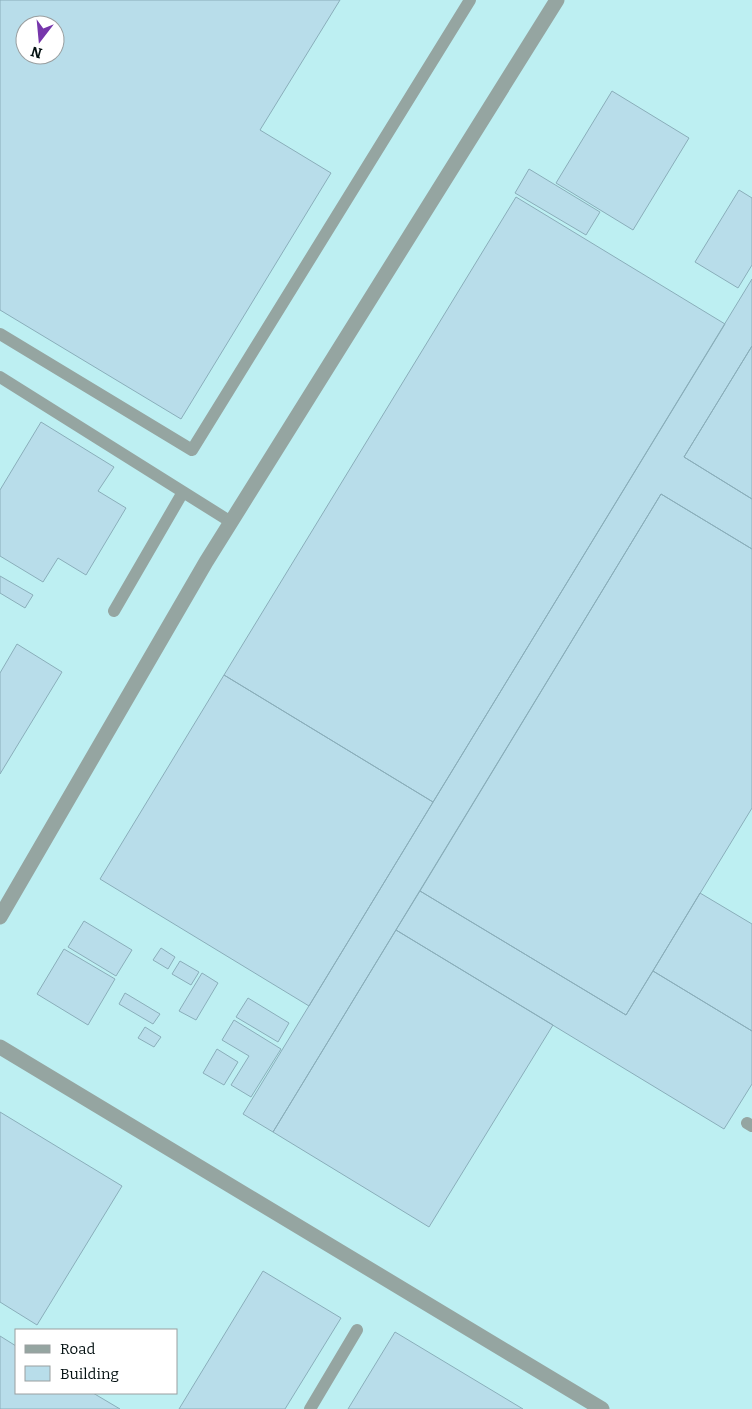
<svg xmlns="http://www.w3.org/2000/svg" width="752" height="1409" font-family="Bitter,serif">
<rect width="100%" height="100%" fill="#d0fafc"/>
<path fill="#bdeff2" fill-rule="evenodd" d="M0 0H752V1409H0ZM25 25H55V55H25ZM16 1330H176V1393H16Z"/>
<path fill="#b8ddea" stroke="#8aaeba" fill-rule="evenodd" d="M0 0H340L260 130 331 173 181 419 0 310ZM25 25H55V55H25Z
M612 91 689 138 633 230 556 183Z
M529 169 600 212 586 235 515 193Z
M739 190 752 198V265L738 288 695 262Z
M516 197 725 324 433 802 224 675Z
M752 279V346L684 457 752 499V549L661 494 273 1132 243 1114Z
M752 346V499L684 457Z
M41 422 114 467 98 491 126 508 86 575 58 558 43 582 0 556V490Z
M661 494 752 549V808L626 1015 420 891Z
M0 576 33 595 25 608 0 593Z
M17 644 62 672 0 774V673Z
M224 675 433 802 309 1006 100 879Z
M420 891 626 1015 653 971 752 1031V1084L724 1129 396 930Z
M700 893 752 924V1031L653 971Z
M84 921 132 950 116 976 68 947Z
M396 930 553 1025 429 1227 273 1132Z
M161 948 175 957 168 969 153 960Z
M64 949 115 979 88 1025 37 994Z
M180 961 199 972 191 985 172 974Z
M202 973 218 983 196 1020 179 1011Z
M125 993 160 1014 153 1024 119 1004Z
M248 998 289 1023 278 1042 236 1017Z
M234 1020 281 1049 251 1097 231 1085 249 1056 222 1040Z
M145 1027 161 1037 154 1047 138 1038Z
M217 1049 238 1062 224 1085 203 1073Z
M0 1112 122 1186 37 1325 0 1302Z
M263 1271 341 1318 285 1409H179Z
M395 1332 523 1409H348Z
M0 1336 16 1346V1393H93L120 1409H0Z"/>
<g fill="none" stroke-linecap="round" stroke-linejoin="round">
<path stroke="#95a5a1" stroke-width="12" d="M0 334 192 450 470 0
M0 377 231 522
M114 611 183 492
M747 1123 752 1126
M310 1409 357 1330"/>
<path stroke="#95a5a1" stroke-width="15" d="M0 917 206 562 557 0
M0 1047 602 1409"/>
</g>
<rect x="15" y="1329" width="162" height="65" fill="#ffffff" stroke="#9a9fa0"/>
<rect x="25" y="1345" width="25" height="8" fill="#95a5a1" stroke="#9a9fa0"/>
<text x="60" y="1354" font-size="15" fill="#031011">Road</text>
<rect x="25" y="1366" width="25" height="15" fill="#b8ddea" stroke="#9a9fa0"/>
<text x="60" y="1379" font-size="15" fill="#031011">Building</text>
<g transform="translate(40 40) rotate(196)"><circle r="24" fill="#ffffff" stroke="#9a9fa0"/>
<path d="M0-4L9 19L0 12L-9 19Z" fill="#7636ab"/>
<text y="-8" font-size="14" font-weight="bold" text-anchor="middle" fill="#031011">N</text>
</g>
</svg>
